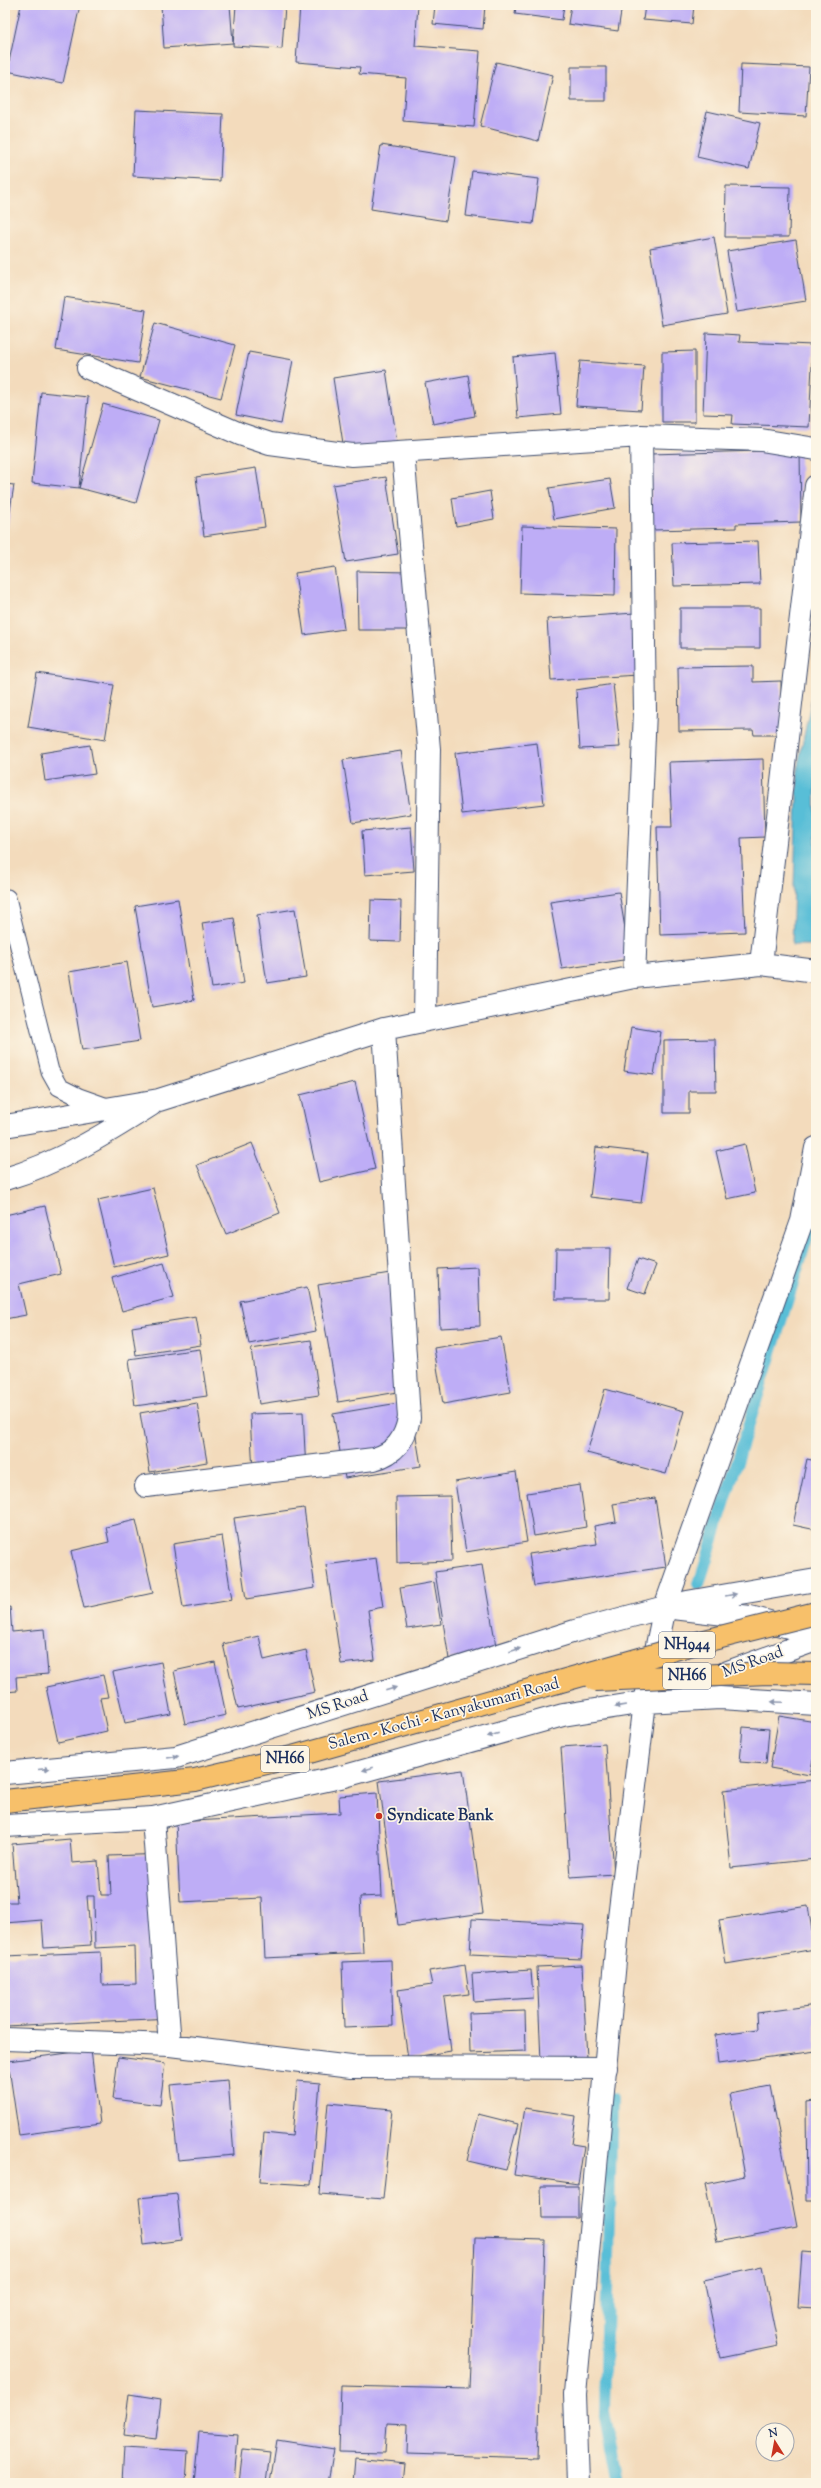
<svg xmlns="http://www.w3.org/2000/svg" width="821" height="2488" font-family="'Sorts Mill Goudy',serif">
<rect width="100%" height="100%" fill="#fcf5e5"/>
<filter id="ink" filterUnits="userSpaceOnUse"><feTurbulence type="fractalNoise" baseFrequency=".025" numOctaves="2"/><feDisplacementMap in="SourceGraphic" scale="8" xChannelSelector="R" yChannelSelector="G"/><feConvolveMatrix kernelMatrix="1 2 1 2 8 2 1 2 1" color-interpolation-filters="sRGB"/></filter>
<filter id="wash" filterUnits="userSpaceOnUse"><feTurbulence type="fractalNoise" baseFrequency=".012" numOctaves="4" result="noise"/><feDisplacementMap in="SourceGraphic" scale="16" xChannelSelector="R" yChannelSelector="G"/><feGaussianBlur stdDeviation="0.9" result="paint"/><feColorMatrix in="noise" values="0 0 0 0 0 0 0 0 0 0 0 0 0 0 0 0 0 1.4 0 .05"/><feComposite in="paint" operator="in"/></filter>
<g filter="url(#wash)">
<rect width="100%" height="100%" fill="#f3dbbc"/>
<path fill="#59bed7" stroke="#3a769a" d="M815 681 816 945H792L798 766Z"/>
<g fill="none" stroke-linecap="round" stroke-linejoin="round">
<path stroke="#59bed7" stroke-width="12" d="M699 1584 816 1209
M612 2099 604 2412 618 2483"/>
</g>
<g id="blocks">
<path fill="#beadf6" d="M21 5H80L63 83 7 71Z
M161 5H230L233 43 164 48Z
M236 5H285L282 49 233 46Z
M300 5H418L415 46 480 51 474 127 403 121 406 78 359 74 360 67 296 62Z
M435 5H485L483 29 433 24Z
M516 5H564L562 20 515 14Z
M571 5H622L618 31 568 24Z
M645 5H694L692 24 643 20Z
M496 62 553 75 538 141 480 126Z
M741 64 809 67 806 116 739 112Z
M571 67H606V101H571Z
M136 110 223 114 220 181 133 176Z
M707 111 760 123 749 169 697 157Z
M381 145 456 157 446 221 371 209Z
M472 171 539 179 533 224 466 216Z
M726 186 790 187 789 237H725Z
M714 237 727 314 662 325 650 248Z
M796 240 806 301 737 312 727 251Z
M64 297 146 310 138 363 56 350Z
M155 323 235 345 221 398 140 377Z
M706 333 740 335 739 342 813 345 809 427 732 424 733 415 703 414Z
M695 351V422H662V352Z
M249 352 293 360 281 424 236 415Z
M555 353 561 414 518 418 513 357Z
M580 361 644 366 641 410 576 406Z
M386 370 397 442 344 450 333 378Z
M468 375 475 416 433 424 425 383Z
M41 392 88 397 79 488 32 483Z
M103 404 159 420 136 503 79 488Z
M800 450 801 522 736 524V528L652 530 650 454Z
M256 468 265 527 204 536 196 477Z
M386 477 398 554 346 562 333 485Z
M610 479 615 508 554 519 549 488Z
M5 484 14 485 6 536H5Z
M490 491 494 519 456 526 452 498Z
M522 526 616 529 615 596 520 593Z
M758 541 760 584 674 586 672 543Z
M335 567 344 629 304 635 295 573Z
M357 571 407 572V630H358Z
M680 608H760V648H680Z
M635 613 639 675 551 680 547 619Z
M753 666V682L781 681 782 735H754L753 730 679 731 678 667Z
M37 673 114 685 105 740 28 727Z
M613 684 620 747 580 749 576 690Z
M537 743 544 804 462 814 455 753Z
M90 745 95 774 45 781 41 753Z
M401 751 411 814 353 823 343 760Z
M763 759 765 837 741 838 745 932 660 935 657 827H672L669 762Z
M411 827 414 871 365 875 362 831Z
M619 892 630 959 562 969 550 902Z
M178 899 194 1000 152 1007 135 906Z
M371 900 401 901 400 942 370 941Z
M295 909 306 977 267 983 257 915Z
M234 918 244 983 212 988 202 923Z
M127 962 140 1041 82 1050 69 972Z
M631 1027 661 1032 654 1075 624 1071Z
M715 1039 716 1091H689V1113H664V1040Z
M355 1082 375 1169 319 1182 300 1095Z
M252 1143 280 1213 226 1234 197 1165Z
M745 1144 755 1193 727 1199 716 1151Z
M596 1147 648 1153 641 1203 590 1197Z
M153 1188 169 1254 114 1267 98 1200Z
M45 1206 61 1274 19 1284 26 1315 5 1319V1215Z
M556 1248H610L609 1299H555Z
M638 1259 656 1265 645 1294 627 1288Z
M164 1263 174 1297 122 1311 112 1278Z
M478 1267 480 1326 440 1328 438 1269Z
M396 1272 402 1312 391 1314 404 1391 338 1402 318 1285Z
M307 1287 316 1331 249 1344 240 1301Z
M196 1317 201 1345 136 1355 132 1327Z
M501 1337 511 1392 443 1404 434 1348Z
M311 1340 319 1395 259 1404 251 1349Z
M200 1349 207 1396 135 1406 129 1359Z
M605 1389 684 1411 666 1474 587 1453Z
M410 1401 421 1466 345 1478 333 1414Z
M197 1403 207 1462 150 1472 140 1413Z
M303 1412 306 1471 253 1473 250 1414Z
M807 1459 816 1461V1530L793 1525Z
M516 1472 527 1542 466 1552 455 1482Z
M580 1485 586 1527 534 1536 527 1493Z
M450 1496 452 1561 397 1563 396 1497Z
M655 1498 666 1567 534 1586 529 1554 597 1544 594 1526 616 1522 613 1504Z
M304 1508 315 1588 246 1599 234 1518Z
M136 1520 153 1593 84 1608 71 1551 109 1542 106 1527Z
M222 1536 232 1600 183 1608 173 1544Z
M376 1558 383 1607 368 1610 375 1660 341 1664 326 1565Z
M482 1565 497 1652 449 1659 435 1572Z
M434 1582 441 1624 407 1629 400 1588Z
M10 1607 12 1632 44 1629 48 1674 16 1677 17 1691 5 1692V1608Z
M259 1636 264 1660 306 1650 315 1692 238 1709 223 1644Z
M161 1662 171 1714 125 1723 113 1672Z
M215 1662 226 1715 185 1724 174 1671Z
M103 1675 108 1697 100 1698 107 1731 58 1742 46 1687Z
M779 1716 816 1722V1760L813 1759 810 1775 770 1768Z
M743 1727 769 1729 766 1764 740 1762Z
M605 1744 614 1874 570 1877 561 1747Z
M463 1770 483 1913 398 1925 379 1781Z
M816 1780V1859L731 1868 723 1790Z
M377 1793 382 1896 360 1897 363 1953 265 1958 262 1898 180 1902 176 1822 340 1813 339 1796Z
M70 1839 72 1863 98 1861 101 1895H111L109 1856 165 1854 171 2018 5 2026V1956L101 1952 102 1985 136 1984 135 1946 95 1948 94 1896H87L91 1945 44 1948 42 1920 5 1923V1902H17L12 1844Z
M808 1906 815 1949 726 1964 719 1920Z
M472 1919 584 1925 581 1959 470 1954Z
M391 1960 393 2026 344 2028 342 1962Z
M465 1965 469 1994 444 1997 451 2051 408 2058 398 1990 432 1985 429 1971Z
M582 1965 587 2058 541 2061 537 1967Z
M531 1970 533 1998 474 2002 472 1974Z
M816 2005V2051L718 2064 715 2035 758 2029 757 2013Z
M525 2011 526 2051 470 2053 469 2013Z
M91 2050 100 2124 19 2135 8 2061Z
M118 2057 165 2063 160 2105 113 2099Z
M228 2080 234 2155 178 2160 170 2085Z
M297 2081 320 2083 311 2185 260 2182 264 2133 292 2136Z
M770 2086 797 2227 717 2242 705 2184 745 2176 730 2094Z
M816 2101V2201H807L806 2102Z
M328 2103 392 2109 383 2199 320 2194Z
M525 2108 576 2116 572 2144 584 2146 578 2184 514 2175Z
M478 2114 518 2124 506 2170 467 2161Z
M541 2186H578V2218H542Z
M177 2194 182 2240 144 2245 139 2198Z
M475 2238 545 2240 538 2458 407 2454 408 2424 387 2423 385 2453 339 2452 341 2386 469 2389Z
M802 2252 816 2253V2308L798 2307Z
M762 2267 778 2346 720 2358 704 2280Z
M129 2394 161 2399 156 2439 124 2435Z
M199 2432 238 2435 234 2483H194Z
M277 2440 334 2449 328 2483H270Z
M124 2447 188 2451 186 2483H122Z
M243 2449 270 2452 266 2483H239Z
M355 2458 405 2463 403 2483H353Z"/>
</g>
</g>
<g filter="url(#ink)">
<use href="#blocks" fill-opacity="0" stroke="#3b496c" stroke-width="1"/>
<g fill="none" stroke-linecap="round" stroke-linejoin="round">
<defs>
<path id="service" d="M7 898 50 1071 59 1087 79 1097 110 1108"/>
<path id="minor" d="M88 368 240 434 270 444 352 455 641 436 761 440 816 449
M403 453 429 749 425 1019
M761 964 816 486
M634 977 645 711 641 436
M5 1126 159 1100 384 1029 634 977 761 964 816 971
M5 1179C59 1163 104 1135 151 1105
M146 1486 374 1459C395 1453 405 1440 409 1418L384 1029
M153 1818 170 2045
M5 2039 170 2045 351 2067 606 2068"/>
<path id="tertiary" d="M687 1602 816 1580
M725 1673 816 1640
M5 1773 176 1757 575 1631 665 1607 750 1617 816 1634
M5 1826 153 1818 345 1776 563 1715 645 1702 720 1698 816 1704
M578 2483 575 2394 619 1918 645 1702 665 1607 802 1221 816 1148"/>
<path id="trunk" d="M5 1801 195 1780 292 1757 558 1682"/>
</defs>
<use href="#service" stroke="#3b496c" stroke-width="19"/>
<use href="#minor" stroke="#3b496c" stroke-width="24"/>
<use href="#tertiary" stroke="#3b496c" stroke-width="24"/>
<use href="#trunk" stroke="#3b496c" stroke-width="24"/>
<use href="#service" stroke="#fff" stroke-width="17"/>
<use href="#minor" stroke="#fff" stroke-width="22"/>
<use href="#tertiary" stroke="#fff" stroke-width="22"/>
<use href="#trunk" stroke="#f7c06b" stroke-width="22"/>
<defs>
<path id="trunk-bridge" d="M595 1680 770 1673 816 1674
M558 1682 693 1644 816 1613"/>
</defs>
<use href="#trunk-bridge" stroke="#3b496c" stroke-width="24" stroke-linecap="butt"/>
<use href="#trunk-bridge" stroke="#f7c06b" stroke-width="22"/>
</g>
<defs><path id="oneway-solid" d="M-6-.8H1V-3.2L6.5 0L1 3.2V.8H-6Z"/></defs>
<g fill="#8d97ae">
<use href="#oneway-solid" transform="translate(731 1595) rotate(-10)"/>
<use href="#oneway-solid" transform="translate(515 1650) rotate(-18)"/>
<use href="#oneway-solid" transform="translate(391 1689) rotate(-18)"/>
<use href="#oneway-solid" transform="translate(777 1702) rotate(-177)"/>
<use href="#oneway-solid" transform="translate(620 1706) rotate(171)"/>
<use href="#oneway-solid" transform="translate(493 1735) rotate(164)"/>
<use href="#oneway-solid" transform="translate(173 1757) rotate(-9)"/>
<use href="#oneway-solid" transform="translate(44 1769) rotate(-5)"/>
<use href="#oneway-solid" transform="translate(368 1769) rotate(164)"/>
</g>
</g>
<circle fill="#c8321e" stroke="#fcf5e5" stroke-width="1.5" cx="379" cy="1816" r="4"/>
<g text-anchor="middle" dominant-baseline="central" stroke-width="3.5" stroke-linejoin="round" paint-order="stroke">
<g fill="#fcf5e5" stroke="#5e6a86" stroke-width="1">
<rect x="659" y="1632" width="56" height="26" rx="3"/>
<rect x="663" y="1663" width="48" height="26" rx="3"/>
<rect x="261" y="1746" width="48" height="26" rx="3"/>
</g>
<g font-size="15" font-weight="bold" fill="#1b2f5e">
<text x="687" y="1645">NH944</text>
<text x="687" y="1676">NH66</text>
<text x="285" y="1759">NH66</text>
</g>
<g font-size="16" fill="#1b2f5e" stroke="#fcf5e5">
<text transform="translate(753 1663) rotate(-20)">MS Road</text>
<text transform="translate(338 1706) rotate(-18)">MS Road</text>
<text transform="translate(444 1715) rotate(-15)">Salem - Kochi - Kanyakumari Road</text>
</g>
<g font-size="16" font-weight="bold" fill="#1b2f5e" stroke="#fcf5e5" text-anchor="start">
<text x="387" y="1816">Syndicate Bank</text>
</g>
</g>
<rect width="821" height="2488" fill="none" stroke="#fcf5e5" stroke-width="20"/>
<g transform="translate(775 2442) rotate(349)"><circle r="19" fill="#fcf5e5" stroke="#a2a6af"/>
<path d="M0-3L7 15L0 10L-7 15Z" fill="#c8321e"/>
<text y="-6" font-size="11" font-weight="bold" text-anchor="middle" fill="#1b2f5e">N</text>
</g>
</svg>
